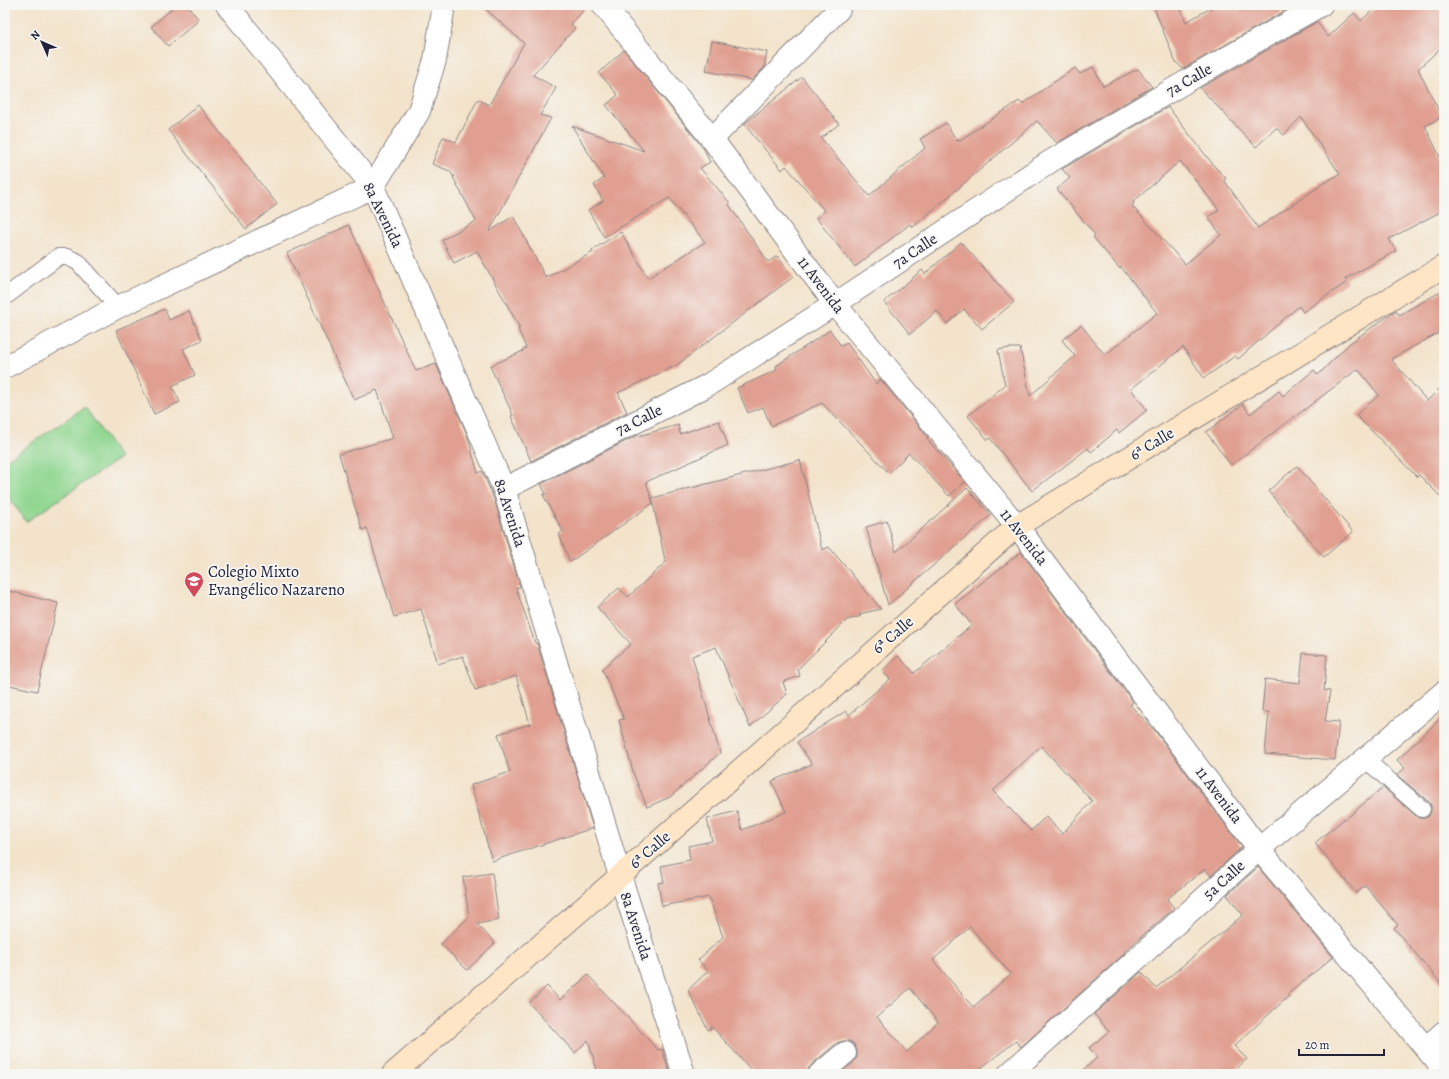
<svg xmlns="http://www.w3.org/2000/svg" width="1449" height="1079" font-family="Alegreya,serif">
<rect width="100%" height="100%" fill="#f6f6f2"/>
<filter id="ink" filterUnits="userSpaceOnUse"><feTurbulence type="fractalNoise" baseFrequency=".025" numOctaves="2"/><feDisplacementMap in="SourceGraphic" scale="8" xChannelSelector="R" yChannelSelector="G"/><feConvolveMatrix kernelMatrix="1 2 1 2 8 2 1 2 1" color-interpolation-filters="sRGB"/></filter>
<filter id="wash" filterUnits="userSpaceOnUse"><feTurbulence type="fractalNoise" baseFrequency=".012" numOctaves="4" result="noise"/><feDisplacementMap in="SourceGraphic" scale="16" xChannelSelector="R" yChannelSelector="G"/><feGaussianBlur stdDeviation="0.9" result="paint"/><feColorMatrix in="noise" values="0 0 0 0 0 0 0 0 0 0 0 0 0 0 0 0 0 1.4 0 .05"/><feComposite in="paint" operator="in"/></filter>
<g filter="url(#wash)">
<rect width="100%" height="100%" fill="#f3e3cb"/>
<path fill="#91d791" stroke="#5a7c66" d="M85 407 120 458 26 522 5 491V461Z"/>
<g id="blocks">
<path fill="#e09f90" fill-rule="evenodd" d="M176 5H187L199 20 168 46 151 27Z
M481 5H588L571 24 575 28 533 75 556 88 540 115 551 118 489 232 513 216 546 278 593 252 592 250 621 232 648 278 705 242 669 198 604 237 588 210 603 201 594 185 604 178 572 126 644 151 606 105 618 95 599 73 624 50 704 149 710 162 700 168 730 203 729 205 768 262 777 256 793 277 677 365 618 393 627 412 531 461 511 416 513 415 490 366 523 351 522 350 526 348 518 329 520 328 477 251 454 263 442 240 476 221 453 177 455 176H453L450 171 432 164 443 137 456 142 478 99 489 105 524 43Z
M1153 5H1179L1186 22 1216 5H1295L1183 69 1175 61Z
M1378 5H1444V45L1418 69 1442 117 1425 126 1444 165V210L1389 239 1396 251 1345 279 1347 282 1303 312 1299 306 1238 359 1235 356 1204 378 1183 347 1131 389 1147 410 1119 433 1117 430 1091 452 1088 448 1032 491 990 438 988 440 968 416 1005 385 998 350 1010 348H1020L1030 396 1075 356 1062 340 1081 325 1105 355 1157 313 1121 267 1120 269 1093 237 1095 235 1057 189 1070 178 1062 169 1168 107 1215 167 1226 178 1224 180 1258 228 1320 186V185L1340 174 1301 117 1284 135 1276 128 1256 147 1200 88 1317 22 1328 37 1354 13 1361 21ZM1180 161 1219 210 1208 217 1221 235 1185 264 1132 206 1134 204 1133 202Z
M712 41 767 52 764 68 752 80 706 71Z
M1093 67 1103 86 1138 69 1152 87 1057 143 1037 121 913 227 910 224 855 267 816 218 825 211 786 166 782 170 744 124 802 77 839 124 821 138 869 196 925 148 920 139 946 123 957 141 959 139 960 140 1019 101 1022 104 1075 68 1080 74Z
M198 105 277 204 246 229 168 130Z
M349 225 416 371 436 364 467 434 478 473 482 471 486 480 494 499 520 587 516 588 535 643H537L593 828 492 861 471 785 510 772 498 734 530 724 516 676 475 690 463 656 438 664 421 609 394 617 367 528 362 530 339 454 393 438 377 390 354 400 287 253Z
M961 242 1014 302 982 329 964 309 947 324 937 311 910 334 884 302 922 270 925 274Z
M1444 290V330L1391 359 1427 401 1444 384V500L1419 475 1417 477 1356 415 1379 395 1358 369 1231 465 1206 432 1243 404 1250 414 1279 391 1283 396 1314 370 1318 375 1350 343 1396 310 1399 315Z
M165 309 169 320 189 311 202 340 183 349 195 375 172 386 180 402 154 414 116 330Z
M830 330 841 346 847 343 876 384 880 379 928 437 926 438 965 482 949 496 909 453 889 473 822 403 771 426 763 407 748 413 737 388 777 370 776 366Z
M719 421 728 445 646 482 653 503 652 498 800 460 822 550 829 547 881 609 859 614 861 616 847 620 798 669 800 676 783 682 787 694 750 727 716 647 692 656 720 753 670 797 647 807 634 775 619 720 624 719 602 669 631 644 597 607 619 588 628 597 666 562 665 560 653 503 570 562 559 534 563 531 543 495 546 494 541 484 638 435V436L678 425 680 434Z
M1297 466 1353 532 1324 557 1268 491Z
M967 488 991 515 888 605 866 527 887 521 896 552Z
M1021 552 1133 702 1130 705 1155 731 1242 847 1211 876 1205 869 1167 899 1174 908 1124 952 1125 953 1021 1047 1016 1041 973 1074H839L853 1063 857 1057V1051L855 1045 850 1041H843L837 1043 812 1064 808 1069V1074H755L712 1027 708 1030 688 990 708 971 698 960 723 937 709 897 662 906 658 883 664 882 661 866 690 860 688 846 712 841 707 819 737 811 742 830 786 812 772 781 812 764 797 742 846 711 849 715 890 679 882 671 898 656 914 673 972 625 955 604ZM1041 746 1092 801 1062 834 1046 816 1031 831 993 791ZM970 927 1011 974 973 1007 933 960ZM910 988 938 1022 907 1052 877 1017Z
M5 590 58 603 37 691 5 684Z
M1303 653 1327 655 1324 690 1330 691 1325 721 1339 722 1335 760 1265 754 1269 712H1262L1265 679 1300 683Z
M1444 715V987L1394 928 1398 925 1365 886 1356 893 1315 843 1345 818 1346 819 1383 787 1416 816 1420 818H1425L1429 816 1431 810V806L1429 802 1397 775 1405 768 1397 760Z
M1258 867 1333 957 1288 994 1289 996 1234 1046 1247 1059 1230 1074H1079L1098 1057 1089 1048 1109 1031 1094 1014 1141 972 1156 988 1243 915 1227 895Z
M492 873 499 920 477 924 495 943 467 970 441 944 469 917 463 877Z
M588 975 658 1050 662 1049 670 1074H598L588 1040 575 1053 529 1003 547 986 560 1000Z"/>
</g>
</g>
<g filter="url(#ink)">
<use href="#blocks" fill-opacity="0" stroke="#8a8283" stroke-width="1"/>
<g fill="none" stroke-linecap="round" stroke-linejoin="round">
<defs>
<path id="service" d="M5 297 58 257H67L78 262 118 307
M1365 759 1422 809"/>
<path id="pedestrian" d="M712 139 839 9"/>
<path id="minor" d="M227 5 373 187 504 489 620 876 684 1074
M603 5 712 139 835 304 1017 526 1259 849 1444 1070
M5 367 118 307 373 187 419 111 435 60 444 5
M504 489 708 385 835 304 1051 161 1216 64 1321 5
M1426 1048 1444 1032
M820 1074 845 1053
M1009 1074 1259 849 1444 692"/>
<path id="secondary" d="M393 1074 620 876 1017 526 1444 266"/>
</defs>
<use href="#service" stroke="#8a8283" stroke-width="18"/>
<use href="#pedestrian" stroke="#8a8283" stroke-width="24"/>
<use href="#minor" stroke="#8a8283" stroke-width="24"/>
<use href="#secondary" stroke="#8a8283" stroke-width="24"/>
<use href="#service" stroke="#fff" stroke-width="16"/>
<use href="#pedestrian" stroke="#fff" stroke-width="22"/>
<use href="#minor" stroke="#fff" stroke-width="22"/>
<use href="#secondary" stroke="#fee5c5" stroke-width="22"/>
</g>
</g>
<defs>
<symbol id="university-pin" viewBox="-11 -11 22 30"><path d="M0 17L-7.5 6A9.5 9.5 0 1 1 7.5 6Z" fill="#d1495b" stroke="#f6f6f2"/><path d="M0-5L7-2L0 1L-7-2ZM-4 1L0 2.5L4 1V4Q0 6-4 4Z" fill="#fff"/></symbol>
</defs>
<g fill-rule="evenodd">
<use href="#university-pin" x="183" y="570" width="22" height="30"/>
</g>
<g text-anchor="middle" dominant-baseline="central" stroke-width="3.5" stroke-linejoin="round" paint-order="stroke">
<g font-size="16" fill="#22223b" stroke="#f6f6f2">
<text transform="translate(1189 80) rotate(-30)">7a Calle</text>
<text transform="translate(383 215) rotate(64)">8a Avenida</text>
<text transform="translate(915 251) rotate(-34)">7a Calle</text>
<text transform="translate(821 285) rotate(53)">11 Avenida</text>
<text transform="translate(639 420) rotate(-27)">7a Calle</text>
<text transform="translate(1152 444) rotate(-31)">6ª Calle</text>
<text transform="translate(510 513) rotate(72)">8a Avenida</text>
<text transform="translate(1024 537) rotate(52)">11 Avenida</text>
<text transform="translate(893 635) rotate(-41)">6ª Calle</text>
<text transform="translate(1219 795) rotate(53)">11 Avenida</text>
<text transform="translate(650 850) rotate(-41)">6ª Calle</text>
<text transform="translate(1224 880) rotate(-42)">5a Calle</text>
<text transform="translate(636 926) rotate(72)">8a Avenida</text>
</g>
<g font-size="16" fill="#22223b" stroke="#f6f6f2" text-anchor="start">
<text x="208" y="572">Colegio Mixto<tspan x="208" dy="18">Evangélico Nazareno</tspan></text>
</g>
</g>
<rect width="1449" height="1079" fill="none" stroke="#f6f6f2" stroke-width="20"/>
<g transform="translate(42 42) rotate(315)" stroke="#f6f6f2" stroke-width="3" paint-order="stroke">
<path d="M0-3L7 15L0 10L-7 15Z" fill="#22223b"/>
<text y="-6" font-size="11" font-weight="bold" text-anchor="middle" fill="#22223b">N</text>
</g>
<path d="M1299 1049v6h85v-6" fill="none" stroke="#22223b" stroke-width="2"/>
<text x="1305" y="1049" font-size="12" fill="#22223b" stroke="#f6f6f2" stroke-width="3" paint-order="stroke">20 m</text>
</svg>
